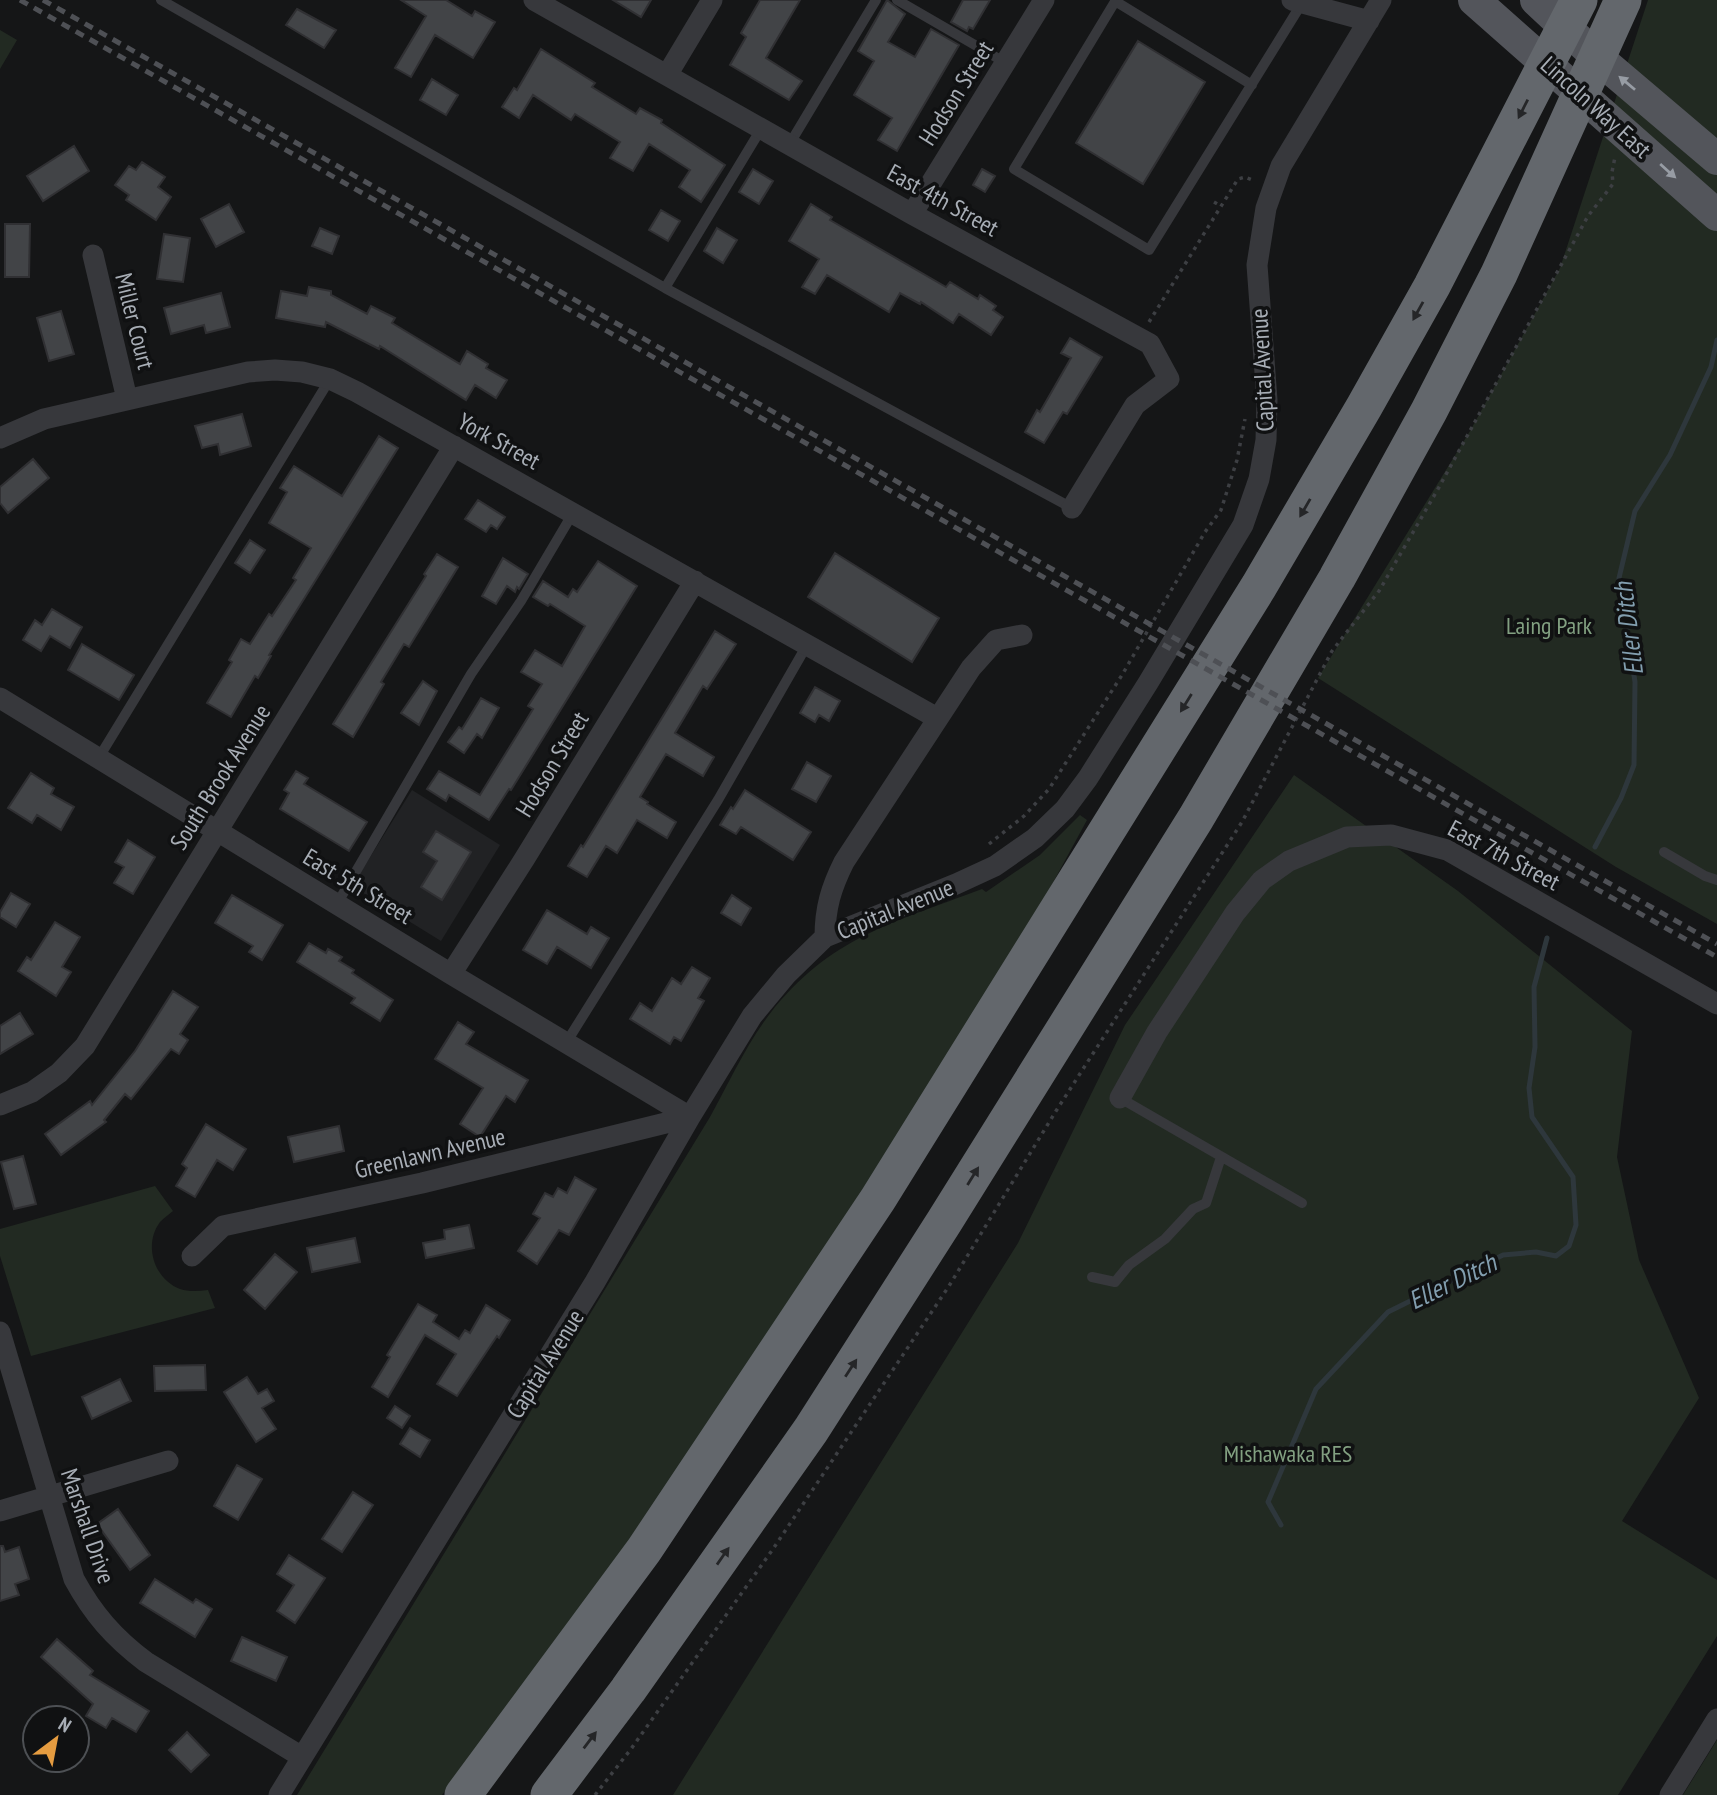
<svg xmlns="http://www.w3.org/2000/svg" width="1717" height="1795" font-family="'PT Sans Narrow',sans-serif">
<rect width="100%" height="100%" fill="#151617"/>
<path fill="#212224" d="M412 790 500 845 441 941 352 886Z"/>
<path fill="#222a22" d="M1648 0H1717V924L1616 867 1318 678 1470 431 1560 268Z
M0 30 17 40 0 69Z
M1294 775 1458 891 1632 1031 1617 1157 1639 1260 1699 1398 1622 1521 1717 1580V1636L1618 1795H673L1018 1243 1125 1025Z
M1080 815 1087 820 1011 960 900 1137 564 1637 442 1795H297L710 1117C729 1083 746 1045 769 1015 829 937 895 922 982 889L986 892 1040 855Z
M155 1186 173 1211C169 1214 164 1218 160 1222 143 1245 154 1279 180 1289 189 1292 199 1291 208 1290L215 1308 31 1356 0 1256V1229Z
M1717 1740V1795H1683Z"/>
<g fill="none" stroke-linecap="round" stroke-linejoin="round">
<path stroke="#2e373c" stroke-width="5" d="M1595 847 1621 798 1634 765 1635 682 1619 578 1635 511 1670 455 1711 367 1717 340
M1281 1525 1268 1502 1316 1389 1388 1312 1503 1255 1536 1252 1556 1256 1569 1246 1576 1225 1573 1177 1532 1117 1529 1088 1535 1047 1534 987 1547 938"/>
</g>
<path fill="#424447" stroke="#303033" stroke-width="2" d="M401 0H446L472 16 475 11 495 22 473 58 435 35 411 77 395 68 426 16Z
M613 0H651L641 17Z
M760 0H800L766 58 802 81 789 100 730 65 746 37 741 33Z
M887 0 905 14 888 42 915 57 931 29 959 45 897 151 878 140 892 118 854 95 874 61 858 51Z
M963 0H990L973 29 969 27 967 31 951 22Z
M297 9 336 30 324 48 286 25Z
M1138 41 1205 82 1143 184 1076 143Z
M541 49 595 83 592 87 636 114 640 108 662 120 661 123 725 165 701 202 679 187 690 170 649 144 633 171 610 158 620 142 575 114 571 120 533 95 519 118 502 107 514 88 517 90Z
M432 79 458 95 446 115 420 100Z
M74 146 89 171 43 201 27 176Z
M142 162 165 177 158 187 171 197 156 220 126 200 129 195 115 185 129 166 136 170Z
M753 169 773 181 759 204 739 192Z
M982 169 995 176 985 192 973 185Z
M229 204 244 232 216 247 201 219Z
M811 204 832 217 830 220 946 287 950 282 978 299 980 295 996 306 993 310 1003 317 991 335 959 314 953 323 921 302 920 304 900 293 889 312 827 275 815 294 802 287 819 259 789 241Z
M661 210 680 221 668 241 649 230Z
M5 224H30L29 277H5Z
M320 228 339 236 332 254 312 246Z
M717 228 737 240 723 263 704 251Z
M164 234 190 238 183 282 157 279Z
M309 287 331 291V295L367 314 371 306 395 318 392 323 460 364 467 351 488 364 486 368 507 380 496 398 475 385 466 400 380 346 379 349 326 322 325 327 276 318 281 291 307 296Z
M221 293 230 327 206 333 204 325 171 334 164 308Z
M61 311 74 354 49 361 37 318Z
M1070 338 1102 357 1067 414 1063 412 1044 443 1025 432 1037 410 1040 412 1071 358 1061 353Z
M242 414 251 446 220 455 218 444 202 448 195 426Z
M379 436 398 448 269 655 271 656 258 678 255 676 231 717 207 703 232 662 229 660 241 639 250 644 269 614 272 616 296 580 293 578 311 548 269 523 287 492 280 488 294 466 342 496Z
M33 459 49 478 8 513 0 503V487Z
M478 500 505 517 497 529 491 525 486 532 465 519Z
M250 540 265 550 250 573 235 563Z
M835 553 939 618 912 662 808 597Z
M437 554 458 567 409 647 404 644 381 682 384 684 353 737 333 724 426 576 424 574Z
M503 558 528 574 519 589 517 587 515 592 507 586 496 604 482 596Z
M598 561 637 586 511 790 509 789 489 820 449 795 446 801 427 789 439 771 480 795 533 709 528 706 542 684 521 672 535 650 562 666 585 626 550 604 548 606 533 597 543 581 568 597 573 589 577 592Z
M52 609 82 627 70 648 50 636 41 651 23 640 35 620 42 625Z
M715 631 736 644 707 689 703 686 675 733 714 757 703 776 666 754 640 797 648 802 647 804 676 822 667 838 637 820 617 853 606 846 587 877 568 866 581 845 583 847Z
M82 644 134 675 119 700 68 670Z
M423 681 437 691 419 725 401 713Z
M815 687 840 701 829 721 819 715 815 722 800 713Z
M481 698 499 708 482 738 477 734 464 753 448 742 459 727 462 729Z
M807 762 831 776 816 802 792 789Z
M296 771 308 778 304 784 367 822 349 851 280 809 289 793 284 790Z
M31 773 54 788 51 794 74 807 61 830 37 815 32 823 8 808Z
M745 790 811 832 793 860 741 827 736 834 720 825 731 807 733 809Z
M436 831 471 852 442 900 421 887 437 861 423 852Z
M128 840 155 857 133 894 114 883 124 867 115 862Z
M11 893 30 904 16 927 0 917V912Z
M232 895 283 925 262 960 249 952 253 946 215 923Z
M732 895 751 908 741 925 721 913Z
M547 910 587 934 591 927 609 938 591 968 557 947 547 964 523 950Z
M55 922 80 937 62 967 71 972 56 996 18 971 27 957 31 960Z
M309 943 326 953 328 949 342 957 339 961 354 970 352 973 393 1000 380 1021 351 1003 355 998 297 962Z
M692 967 710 978 698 998 704 1001 681 1041 674 1037 670 1044 630 1019 640 1003 652 1011 672 978 681 984Z
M173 991 198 1007 180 1034 188 1040 179 1054 171 1049 131 1099 125 1094 104 1120 106 1122 61 1155 45 1134 90 1101 92 1105 135 1051Z
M20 1013 33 1034 0 1054V1026Z
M458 1022 474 1032 466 1044 528 1080 515 1102 506 1096 480 1137 460 1124 483 1088 435 1059Z
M206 1124 246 1149 233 1170 217 1160 195 1197 176 1186 187 1168 182 1164Z
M339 1126 344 1151 294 1162 288 1137Z
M23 1156 36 1204 14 1209 1 1162Z
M575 1177 596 1189 569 1235 559 1230 537 1264 518 1251 540 1218 533 1214 545 1193 553 1197 558 1188 567 1193Z
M469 1225 474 1248 426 1258 423 1243 445 1239 444 1230Z
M355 1238 360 1262 312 1272 307 1248Z
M275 1254 297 1272 265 1309 244 1290Z
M418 1304 437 1315 433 1322 459 1339 465 1330 470 1333 486 1305 510 1320 499 1338 497 1336 457 1396 437 1384 456 1354 425 1335 388 1397 372 1387 390 1357 387 1355Z
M205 1365 206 1390 155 1391 154 1366Z
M247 1377 258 1394 267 1389 274 1401 262 1408 276 1429 256 1442 224 1392Z
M120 1379 131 1401 92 1419 82 1397Z
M395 1406 410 1416 402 1428 387 1418Z
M410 1428 430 1440 420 1457 400 1444Z
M237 1465 262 1479 238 1520 214 1506Z
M353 1492 373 1505 342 1552 322 1539Z
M118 1509 150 1555 130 1570 97 1524Z
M0 1546H3L5 1552 19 1547 29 1579 15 1584 19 1595 0 1601Z
M289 1555 325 1578 295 1623 277 1611 294 1585 277 1574Z
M155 1579 193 1603 196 1599 212 1609 195 1637 140 1603Z
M242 1637 287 1657 276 1681 231 1661Z
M57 1639 93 1671 90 1675 149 1711 136 1732 112 1718 106 1728 86 1716 93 1704 41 1657Z
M187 1732 209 1755 191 1772 169 1750Z"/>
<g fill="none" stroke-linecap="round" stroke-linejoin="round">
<path stroke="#3d3f43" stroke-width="3.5" stroke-dasharray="3.5 5" stroke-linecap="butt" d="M1214 202 1221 206
M1149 322 1238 179 1245 177 1255 181
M989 844 1024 816 1049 789 1122 675 1205 532 1221 510 1237 460 1245 419
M595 1795 631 1749 773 1549 949 1286 1056 1111 1242 822 1332 651 1379 591 1438 489 1588 216 1613 184 1612 172 1615 157"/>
<path stroke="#37383c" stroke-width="10" d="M161 0 665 288 1072 508
M897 0 1006 63
M1116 0 1014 169 1149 250 1302 3
M1115 1 1252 85
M789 145 876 0
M665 288 761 129
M98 759 330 379
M1664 852 1705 876 1717 880
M337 904 471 674 521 601 573 513
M566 1043 718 800 807 645
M1120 1098 1302 1203
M1092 1277 1115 1282 1129 1265 1165 1239 1193 1209 1206 1203 1221 1157"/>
<path stroke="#37383c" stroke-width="21" d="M534 0 912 214 1150 344 1169 379 1135 405 1072 508
M1292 0 1369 21
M667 75 712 0
M912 214 1044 0
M93 255 127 399
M0 438 44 419 248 372 275 370 302 372 330 379 357 392 937 718
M0 698 451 974 690 1117
M825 937C825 908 831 888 844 862L971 668 996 640 1022 635
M451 974 525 858 695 581
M1120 1098 1157 1032 1235 913 1262 880 1289 861 1347 837 1391 835 1447 850 1717 1004
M0 1105 32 1092 59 1073 85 1046 454 446
M192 1256 223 1226 422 1183 690 1117
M0 1332 74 1579C93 1614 114 1638 146 1662L302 1757
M0 1511 168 1461
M279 1795 595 1282 690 1117 752 1016 786 975 825 937 956 884 995 866 1035 838 1065 809 1088 778 1148 683 1243 525 1259 479 1266 440 1267 400 1257 265 1266 208 1281 166 1381 0
M1670 1795 1717 1719"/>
<path stroke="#53555b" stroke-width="32" d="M1474 0 1717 215
M1536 0 1598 58 1717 159"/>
<path stroke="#63676c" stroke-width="37" d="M463 1795 644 1550 878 1199 1259 586 1364 407 1432 286 1579 0
M549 1795 628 1690 811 1430 944 1222 1196 818 1337 578 1429 411 1499 274 1623 0"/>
<path stroke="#4e5055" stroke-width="5" stroke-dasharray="9 7" stroke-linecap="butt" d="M20 0 1717 957
M43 0 1717 944"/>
</g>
<defs><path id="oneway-solid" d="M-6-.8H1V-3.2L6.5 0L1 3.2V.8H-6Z" transform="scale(1.75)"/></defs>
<g fill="#979ca4">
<use href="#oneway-solid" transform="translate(1627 83) rotate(-140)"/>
<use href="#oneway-solid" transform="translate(1668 171) rotate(42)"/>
</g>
<g fill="#252628">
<use href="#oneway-solid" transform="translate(1523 109) rotate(117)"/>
<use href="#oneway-solid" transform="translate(1418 311) rotate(119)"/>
<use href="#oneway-solid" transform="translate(1305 508) rotate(120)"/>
<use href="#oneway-solid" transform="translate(1186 703) rotate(122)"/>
<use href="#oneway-solid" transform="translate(973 1176) rotate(-58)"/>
<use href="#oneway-solid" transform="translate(851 1368) rotate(-57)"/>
<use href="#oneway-solid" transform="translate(723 1556) rotate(-55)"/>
<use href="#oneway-solid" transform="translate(590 1740) rotate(-53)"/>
</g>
<g text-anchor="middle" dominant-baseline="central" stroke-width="7" stroke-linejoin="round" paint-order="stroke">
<g font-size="24" fill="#a8aeb6" stroke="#101112">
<text transform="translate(956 93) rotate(-58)">Hodson Street</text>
<text transform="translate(1596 107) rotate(42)">Lincoln Way East</text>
<text transform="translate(943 200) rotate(29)">East 4th Street</text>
<text transform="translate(135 321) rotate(76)">Miller Court</text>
<text transform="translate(1262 370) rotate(-93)">Capital Avenue</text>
<text transform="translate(499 441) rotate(29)">York Street</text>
<text transform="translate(552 764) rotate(-59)">Hodson Street</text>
<text transform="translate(220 777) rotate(-58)">South Brook Avenue</text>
<text transform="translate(1504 855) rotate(28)">East 7th Street</text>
<text transform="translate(358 886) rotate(31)">East 5th Street</text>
<text transform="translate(895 909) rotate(-22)">Capital Avenue</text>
<text transform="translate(430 1153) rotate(-13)">Greenlawn Avenue</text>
<text transform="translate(545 1364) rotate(-58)">Capital Avenue</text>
<text transform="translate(88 1526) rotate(71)">Marshall Drive</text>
</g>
<g font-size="24" fill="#82a081" stroke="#101112">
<text x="1549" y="625">Laing Park</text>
<text x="1288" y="1453">Mishawaka RES</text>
</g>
<g font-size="26" font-style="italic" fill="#829eaf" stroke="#101112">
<text transform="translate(1628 629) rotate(-97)">Eller Ditch</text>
<text transform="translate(1452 1281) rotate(-26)">Eller Ditch</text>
</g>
</g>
<g transform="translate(56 1739) rotate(32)"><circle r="33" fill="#101112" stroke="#4d5054" stroke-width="2"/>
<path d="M0-5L12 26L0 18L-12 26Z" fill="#e59c40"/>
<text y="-10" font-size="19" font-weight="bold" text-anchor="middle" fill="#a8aeb6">N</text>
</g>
</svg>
